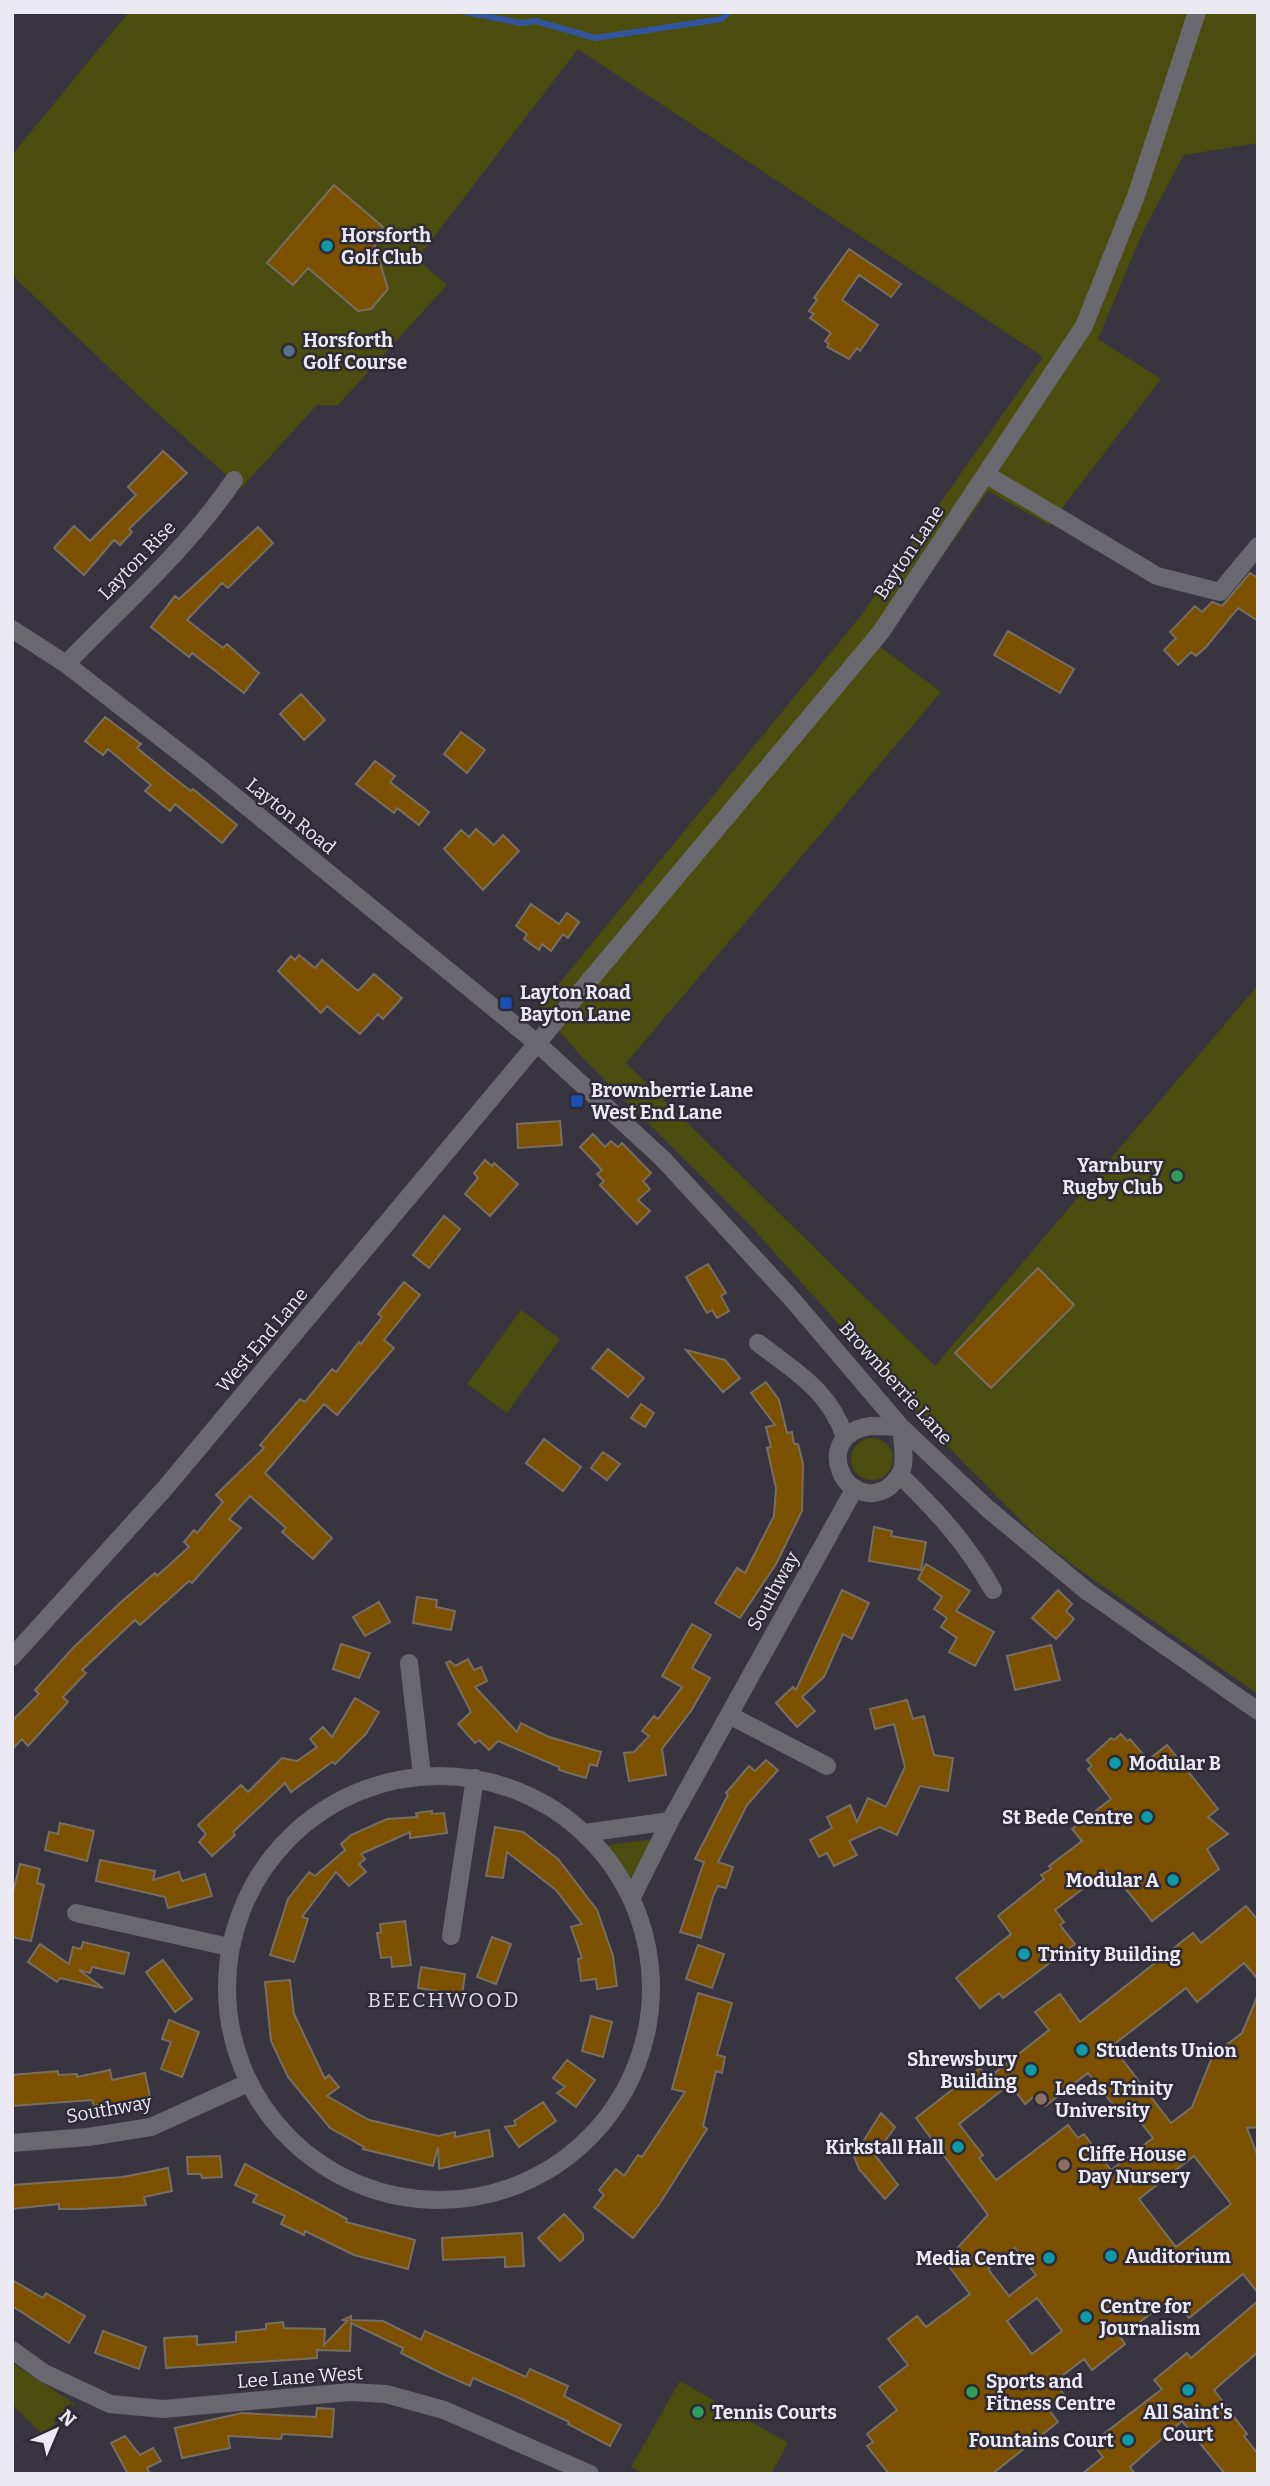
<svg xmlns="http://www.w3.org/2000/svg" width="1270" height="2486" font-family="Bitter,serif">
<rect width="100%" height="100%" fill="#383540"/>
<path fill="#4a4d0d" d="M129 12H1258V143L1184 155 1144 229 1098 339 1161 379 1049 525 988 491 879 646 941 692 626 1063 935 1366 1258 985V1694L1073 1565 1035 1535 959 1458 750 1225 581 1056 539 1008 859 618 1043 357 578 49 417 259 447 285 338 405H317L241 488 145 402 12 275V155Z
M521 1310 560 1339 507 1413 467 1384Z
M851 1459a21 21 0 1 1 42 0a21 21 0 1 1-42 0Z
M653 1839 631 1877 608 1845Z
M12 2363 75 2404 43 2435 12 2404Z
M680 2381 788 2443 771 2474H643L631 2467Z"/>
<g fill="none" stroke-linecap="round" stroke-linejoin="round">
<path stroke="#32559e" stroke-width="6" d="M465 12 521 23 536 21 595 38 722 19 729 12"/>
</g>
<path fill="#7b5100" stroke="#776e63" stroke-width="2" fill-rule="evenodd" d="M334 185 383 227 373 240 388 289 371 309 358 311 308 268 293 285 267 263Z
M849 249 901 284 891 297 859 275 842 300 878 325 860 351 857 348 849 359 827 347 829 344 825 341 831 333 810 318 814 314 809 311 817 300 814 298Z
M163 451 187 473 129 529 132 532 120 545 114 540 84 575 54 548 74 526 90 541 136 495 128 487Z
M258 527 273 543 228 588 222 583 187 620 223 648 227 644 259 673 244 693 192 653 189 657 151 627 175 596 179 599Z
M1250 573 1258 578V621L1238 608 1206 647 1196 656 1191 652 1178 665 1164 650 1176 638 1170 632 1195 606 1202 612 1212 602 1222 606Z
M1008 631 1074 669 1060 693 994 655Z
M301 694 325 720 304 740 280 714Z
M105 717 141 744 137 748 174 778 191 791 193 789 237 825 222 843 175 804 170 811 145 791 151 785 108 749 103 755 85 741Z
M461 732 485 750 467 773 444 754Z
M375 761 395 776 390 782 429 812 419 825 397 808 394 813 356 784Z
M476 829 494 845 503 835 519 851 483 890 444 849 461 830 469 837Z
M531 904 559 924 567 913 579 922 568 938 563 934 551 951 542 944 539 950 524 939 527 934 516 926Z
M299 955 315 968 322 960 358 991 374 974 402 998 383 1019 378 1014 360 1034 327 1006 321 1013 278 971 291 956 295 960Z
M560 1121 562 1145 518 1148 517 1124Z
M593 1134 605 1147 611 1141 618 1147 622 1143 651 1173 643 1181 650 1189 638 1200 650 1211 637 1224 600 1185 604 1181 597 1174 602 1170 580 1147Z
M485 1160 492 1166 494 1163 518 1184 490 1216 465 1194 478 1178 474 1173Z
M444 1216 460 1229 429 1268 413 1255Z
M708 1264 726 1293 721 1296 729 1311 717 1318 712 1310 707 1313 686 1277Z
M1038 1268 1074 1305 991 1388 955 1353Z
M404 1282 420 1295 384 1340 394 1348 337 1415 324 1404 265 1473 332 1538 313 1559 282 1532 286 1528 250 1496 229 1519 241 1528 192 1583 189 1581 140 1625 135 1620 82 1670 86 1673 63 1697 68 1702 28 1746 22 1739 12 1749V1721L39 1694 35 1690 73 1648 120 1603 155 1573 157 1576 189 1547 184 1542 194 1530 197 1533 223 1502 216 1495 264 1448 260 1445 300 1399 305 1402 332 1369 336 1372 359 1342 361 1344 382 1317 378 1314Z
M608 1349 644 1378 628 1397 592 1368Z
M686 1350 725 1360 740 1378 723 1392Z
M766 1382 779 1400 787 1433 792 1432 794 1444H798L803 1464 802 1511 776 1564 740 1618 715 1603 737 1568 745 1573 774 1516 776 1488 767 1448 771 1447 766 1427 775 1425 751 1393Z
M641 1404 654 1413 645 1427 631 1418Z
M544 1439 581 1467 563 1491 526 1463Z
M603 1452 620 1464 607 1480 591 1468Z
M874 1527 892 1531 891 1536 926 1542 921 1570 869 1561Z
M926 1564 970 1591 956 1611 994 1632 975 1666 949 1652 957 1638 941 1627 947 1618 934 1609 942 1597 918 1579Z
M842 1590 869 1603 852 1639 843 1634 824 1677 802 1697 815 1711 797 1727 776 1703 793 1687 796 1690Z
M1058 1590 1072 1604 1066 1611 1074 1619 1056 1639 1032 1618Z
M417 1597 437 1600 436 1607 455 1611 451 1630 413 1623Z
M379 1602 390 1622 365 1636 353 1617Z
M692 1624 711 1635 692 1668 710 1678 691 1711 662 1749 666 1775 629 1781 624 1753 634 1752 649 1736 642 1731 654 1716 658 1719 682 1687 662 1676Z
M341 1644 370 1653 359 1678 333 1669Z
M1051 1645 1060 1680 1015 1690 1007 1656Z
M468 1659 474 1670 481 1667 487 1681 475 1687 517 1732 521 1723 549 1737 601 1752 597 1766 590 1764 586 1778 559 1770V1767L498 1741 489 1750 479 1740 475 1743 458 1724 471 1712 446 1663 450 1661 455 1666Z
M355 1698 379 1712 366 1734 335 1764 332 1762 291 1792 285 1783 233 1832 235 1835 212 1856 199 1842 206 1834 198 1825 241 1785 248 1792 282 1758 297 1761 317 1747 310 1739 323 1727 332 1737Z
M907 1700 913 1719 924 1716 934 1755 953 1758 948 1791 920 1786 897 1835 880 1827 849 1841 857 1855 834 1866 827 1853 819 1857 810 1840 832 1828 827 1817 850 1805 857 1822 868 1798 886 1807 905 1767 894 1724 875 1729 870 1709Z
M1121 1734 1127 1741 1130 1739 1148 1760 1167 1745 1218 1809 1208 1817 1228 1834 1207 1849 1219 1869 1152 1921 1115 1876 1111 1879 1106 1871 1055 1910 1064 1922 1060 1925 1075 1944 1003 1998 999 1993 980 2008 956 1978 1011 1934 998 1916 1044 1879 1041 1875 1051 1869 1049 1866 1082 1841 1072 1829 1111 1799 1088 1769 1092 1766 1087 1760 1111 1738 1114 1740Z
M766 1760 778 1770 747 1805 718 1862 733 1867 726 1888 718 1886 713 1896 701 1938 680 1932 704 1862 695 1859 728 1795 726 1793 749 1766 755 1771Z
M432 1811V1814L444 1813 447 1833 410 1838V1832L361 1854 365 1859 359 1864 366 1872 349 1886 336 1872 302 1917 308 1919 294 1962 270 1955 288 1899 309 1872 315 1876 345 1850 341 1844 351 1835 387 1819 417 1817 416 1813Z
M60 1823 94 1831 87 1861 45 1850 49 1832 58 1834Z
M495 1827 523 1832 558 1859 597 1910 613 1956 617 1986 597 1989 596 1979 581 1981 578 1959 582 1958 571 1927 582 1924 556 1890 507 1852 503 1878 486 1876Z
M100 1860 155 1871 153 1880 179 1872 182 1881 205 1874 212 1896 168 1908 165 1897 96 1881Z
M20 1864 40 1869 37 1883 44 1885 31 1941 12 1937V1896Z
M1246 1906 1258 1920V1979L1244 1963 1197 2002 1186 1988 1112 2046 1171 2123 1192 2107 1213 2055 1242 2033 1258 1995V2127L1247 2128 1258 2157V2293L1243 2274 1189 2318 1173 2297 1120 2337 1125 2344 1092 2370 1084 2359 1054 2382 1066 2397 1049 2410 1058 2422 992 2474H889L867 2446 873 2442 867 2434 897 2410 879 2387 908 2365 888 2339 917 2316 926 2327 970 2294 945 2261 988 2215 916 2118 980 2068 988 2078 1049 2030 1035 2012 1060 1994 1080 2022 1193 1933 1201 1943ZM1088 2073 1119 2112 1127 2105 1153 2138 1111 2170 1084 2134 1078 2138 1068 2125 996 2180 979 2158 983 2155 959 2124 1010 2084 1025 2104 1036 2095 1045 2106ZM1194 2156 1231 2204 1176 2247 1139 2199ZM1015 2248 1036 2275 1009 2296 988 2269ZM1037 2298 1062 2331 1032 2354 1007 2321Z
M405 1921 411 1965 392 1967 391 1957 381 1958 377 1933H381L380 1924Z
M492 1937 511 1944 496 1984 477 1977Z
M83 1942 129 1953 124 1974 92 1967 90 1973 79 1970 103 1988 60 1978 57 1982 28 1962 40 1944 69 1964 73 1947 81 1949Z
M698 1945 724 1954 712 1988 686 1979Z
M163 1960 192 1999 175 2012 146 1972Z
M421 1967 465 1974 462 1995 418 1988Z
M290 1980 294 2014 325 2079 329 2075 339 2087 327 2096 369 2120 438 2136 455 2132V2137L489 2130 493 2156 439 2169 438 2147 433 2166 363 2149 364 2147 330 2128 288 2077 271 2041 265 1982Z
M698 1993 732 2003 717 2055 725 2057 722 2073 716 2071 703 2126 707 2129 660 2203 633 2238 594 2207 604 2195 599 2190 616 2169 624 2176 638 2155 642 2157 685 2092 672 2089Z
M591 2016 612 2022 603 2057 582 2051Z
M169 2020 199 2032 182 2077 161 2069 171 2042 162 2039Z
M567 2060 595 2080 576 2107 557 2093 565 2087 553 2078Z
M110 2070 112 2080 145 2073 150 2097 103 2108 102 2104 94 2106 92 2100 12 2106V2075L58 2071V2075L77 2074V2077Z
M543 2102 556 2121 519 2147 505 2127 516 2125 514 2121Z
M881 2113 895 2127 875 2155 898 2185 885 2199 859 2169 854 2156Z
M220 2156 222 2177 202 2178 201 2174H188L187 2157Z
M245 2164 347 2219 346 2222 415 2240 408 2269 354 2255 305 2231 304 2235 281 2224 285 2216 253 2202 257 2195 235 2185Z
M168 2168 172 2191 144 2197 146 2205 81 2209H59V2204L12 2209V2185L123 2177Z
M564 2214 583 2234V2240L560 2261 538 2238Z
M522 2233 524 2266 505 2267V2257L443 2260 442 2238Z
M12 2280 43 2298 46 2293 85 2316 69 2343 12 2306Z
M1258 2301V2352L1214 2390 1247 2434 1244 2436 1258 2454V2474H1225L1182 2421 1130 2467 1135 2474H1082L1103 2457 1092 2443 1162 2389 1154 2380 1187 2353 1191 2358Z
M351 2316V2320L383 2321 421 2340 425 2331 526 2377 530 2369 568 2386 564 2396 621 2425 610 2446 568 2424 569 2422 517 2397 473 2378 470 2386 441 2373 401 2353 403 2348 351 2323 350 2351 317 2350V2358L166 2368 164 2338 197 2336V2345L236 2342V2332L266 2329V2324L283 2322 284 2328 325 2329 324 2345 347 2321 343 2320Z
M103 2331 146 2347 139 2369 95 2353Z
M317 2408 334 2409 332 2437 282 2434 281 2439 228 2436 230 2448 182 2458 175 2428 242 2413 316 2417Z
M125 2436 140 2455 153 2448 161 2461 147 2468 150 2474H128L111 2443Z"/>
<g fill="none" stroke-linecap="round" stroke-linejoin="round">
<path stroke="#69686e" stroke-width="18" d="M987 475 1157 576 1220 592 1258 546
M12 629 66 664 196 765 538 1044 663 1159 791 1298 901 1427 988 1509 1088 1592 1258 1711
M66 664C123 605 188 548 234 480
M758 1343C796 1372 829 1390 845 1437
M871 1426 901 1427C902 1439 905 1453 903 1465 902 1474 896 1481 889 1487 845 1516 809 1434 871 1426Z
M900 1475C937 1511 968 1545 993 1590
M12 1657 166 1487 881 632 1084 326 1136 196 1197 12
M409 1663 422 1775
M729 1715 827 1766
M227 1988a212 212 0 1 1 424 0a212 212 0 1 1-424 0Z
M585 1833 670 1821
M632 1897 670 1821 855 1488
M76 1913 229 1947
M451 1936 475 1778
M12 2143 88 2137 151 2127 248 2083
M12 2350 44 2373 110 2404 163 2409 350 2392 386 2394 444 2410 590 2474"/>
</g>
<g fill="#0f9aa8" stroke="#2e2a36" stroke-width="2.5">
<circle cx="327" cy="246" r="7"/>
<circle cx="1115" cy="1763" r="7"/>
<circle cx="1147" cy="1817" r="7"/>
<circle cx="1173" cy="1880" r="7"/>
<circle cx="1024" cy="1954" r="7"/>
<circle cx="1082" cy="2050" r="7"/>
<circle cx="1031" cy="2070" r="7"/>
<circle cx="958" cy="2147" r="7"/>
<circle cx="1111" cy="2256" r="7"/>
<circle cx="1049" cy="2258" r="7"/>
<circle cx="1086" cy="2317" r="7"/>
<circle cx="1188" cy="2390" r="7"/>
<circle cx="1128" cy="2440" r="7"/>
</g>
<circle fill="#5c6f8a" stroke="#2e2a36" stroke-width="2.5" cx="289" cy="351" r="7"/>
<g fill="#1a4fb4" stroke="#2e2a36" stroke-width="2.5">
<rect x="499" y="996" width="14" height="14" rx="3.5"/>
<rect x="570" y="1094" width="14" height="14" rx="3.5"/>
</g>
<g fill="#2e9e5b" stroke="#2e2a36" stroke-width="2.5">
<circle cx="1177" cy="1176" r="7"/>
<circle cx="972" cy="2392" r="7"/>
<circle cx="698" cy="2412" r="7"/>
</g>
<g fill="#8d6e63" stroke="#2e2a36" stroke-width="2.5">
<circle cx="1041" cy="2099" r="7"/>
<circle cx="1064" cy="2165" r="7"/>
</g>
<g text-anchor="middle" dominant-baseline="central" stroke-width="5" stroke-linejoin="round" paint-order="stroke">
<g font-size="19" font-weight="bold" fill="#ebe9f1" stroke="#2e2a36" text-anchor="start">
<text x="341" y="235">Horsforth<tspan x="341" dy="22">Golf Club</tspan></text>
<text x="303" y="340">Horsforth<tspan x="303" dy="22">Golf Course</tspan></text>
<text x="520" y="992">Layton Road<tspan x="520" dy="22">Bayton Lane</tspan></text>
<text x="591" y="1090">Brownberrie Lane<tspan x="591" dy="22">West End Lane</tspan></text>
<text x="1163" y="1165" text-anchor="end">Yarnbury<tspan x="1163" dy="22">Rugby Club</tspan></text>
<text x="1129" y="1763">Modular B</text>
<text x="1133" y="1817" text-anchor="end">St Bede Centre</text>
<text x="1159" y="1880" text-anchor="end">Modular A</text>
<text x="1038" y="1954">Trinity Building</text>
<text x="1096" y="2050">Students Union</text>
<text x="1017" y="2059" text-anchor="end">Shrewsbury<tspan x="1017" dy="22">Building</tspan></text>
<text x="1055" y="2088">Leeds Trinity<tspan x="1055" dy="22">University</tspan></text>
<text x="944" y="2147" text-anchor="end">Kirkstall Hall</text>
<text x="1078" y="2154">Cliffe House<tspan x="1078" dy="22">Day Nursery</tspan></text>
<text x="1125" y="2256">Auditorium</text>
<text x="1035" y="2258" text-anchor="end">Media Centre</text>
<text x="1100" y="2306">Centre for<tspan x="1100" dy="22">Journalism</tspan></text>
<text x="986" y="2381">Sports and<tspan x="986" dy="22">Fitness Centre</tspan></text>
<text x="712" y="2412">Tennis Courts</text>
<text x="1188" y="2412" text-anchor="middle">All Saint's<tspan x="1188" dy="22">Court</tspan></text>
<text x="1114" y="2440" text-anchor="end">Fountains Court</text>
</g>
<g font-size="19" fill="#ebe9f1" stroke="#2e2a36">
<text transform="translate(909 552) rotate(-56)">Bayton Lane</text>
<text transform="translate(137 560) rotate(-46)">Layton Rise</text>
<text transform="translate(291 816) rotate(39)">Layton Road</text>
<text transform="translate(262 1340) rotate(-50)">West End Lane</text>
<text transform="translate(896 1383) rotate(48)">Brownberrie Lane</text>
<text transform="translate(773 1591) rotate(-61)">Southway</text>
<text transform="translate(109 2109) rotate(-10)">Southway</text>
<text transform="translate(300 2377) rotate(-4)">Lee Lane West</text>
</g>
<g font-size="21" letter-spacing="2" fill="#ddd9e9" stroke="#2e2a36">
<text x="444" y="2000">BEECHWOOD</text>
</g>
</g>
<rect width="1270" height="2486" fill="none" stroke="#ebe9f1" stroke-width="28"/>
<g transform="translate(56 2430) rotate(44)" stroke="#2e2a36" stroke-width="5" paint-order="stroke">
<path d="M0-5L12 26L0 18L-12 26Z" fill="#ebe9f1"/>
<text y="-10" font-size="19" font-weight="bold" text-anchor="middle" fill="#ebe9f1">N</text>
</g>
</svg>
